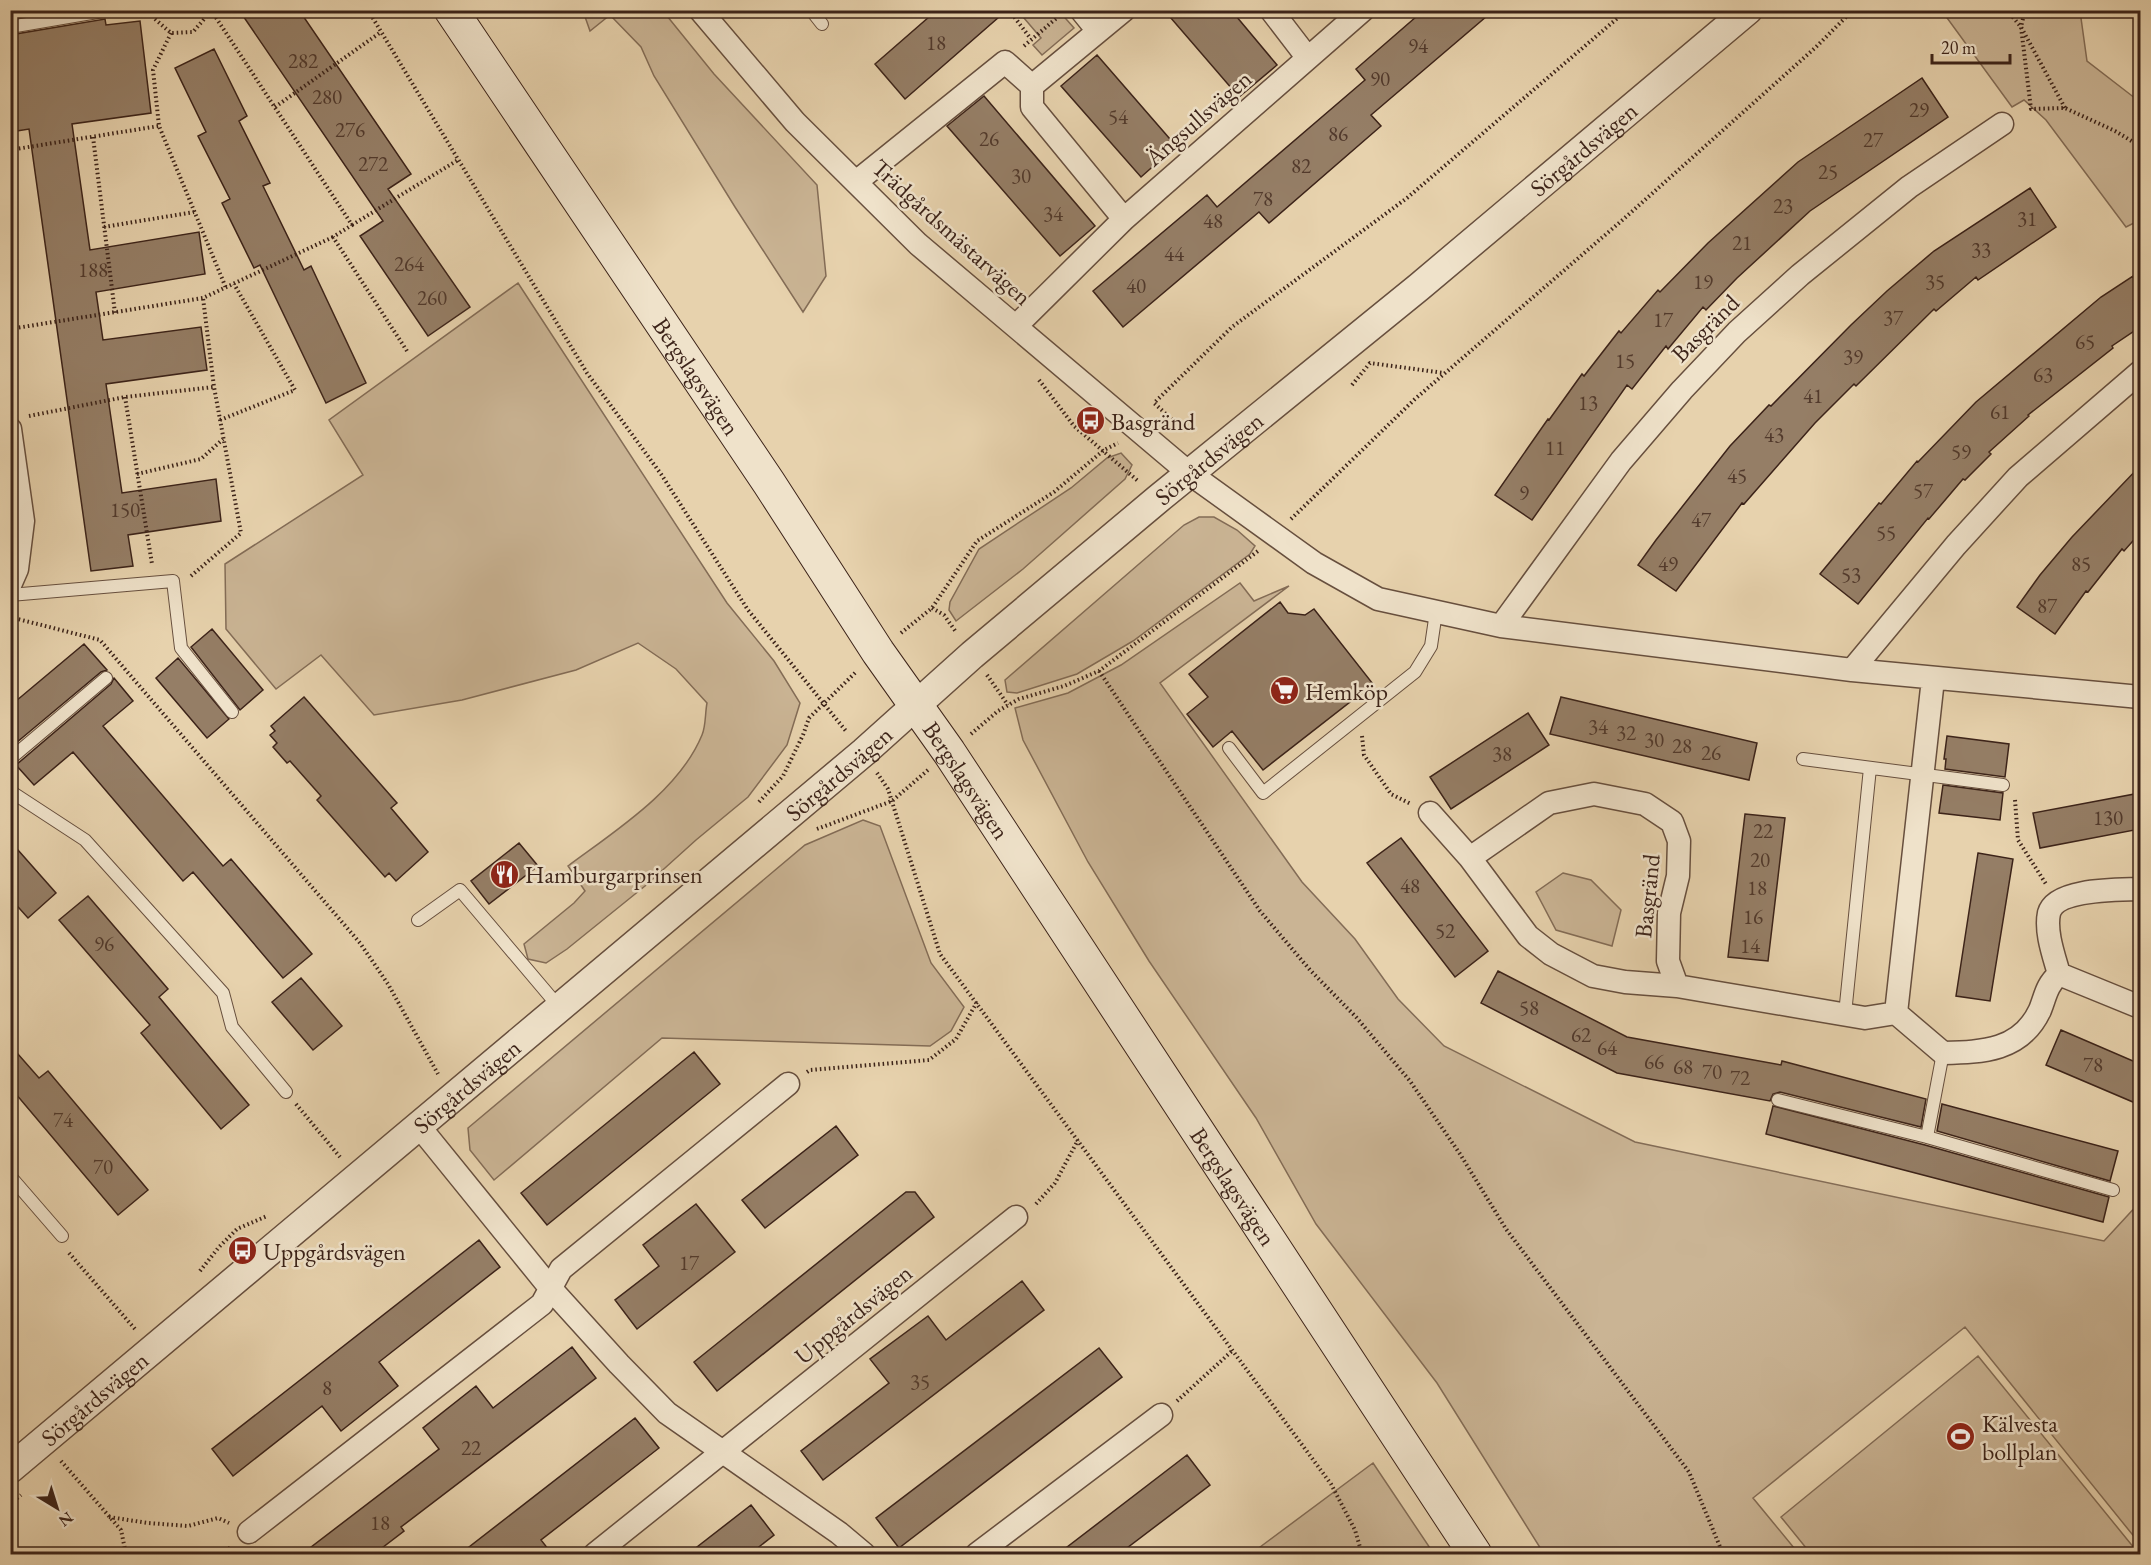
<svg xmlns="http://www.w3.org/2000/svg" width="2151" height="1565" font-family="'EB Garamond',serif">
<rect width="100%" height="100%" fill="#e7d2ad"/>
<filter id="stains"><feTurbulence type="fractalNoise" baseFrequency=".00333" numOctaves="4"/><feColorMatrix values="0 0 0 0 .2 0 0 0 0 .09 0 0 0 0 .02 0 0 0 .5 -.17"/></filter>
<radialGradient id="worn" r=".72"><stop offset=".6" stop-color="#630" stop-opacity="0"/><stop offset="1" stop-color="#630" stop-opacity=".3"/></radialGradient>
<path fill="#cab494" stroke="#836c56" stroke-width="1.5" d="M583 11H663L714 74 817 185 826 276 803 312 735 207 654 76 641 47 610 15 590 31Z
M1018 11H1059L1074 28 1042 55 1033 45 1041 38Z
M1942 11H2080L2087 61 2140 102V220L2126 227 2046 120 2024 100 2012 107Z
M518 283 727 603 774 661 800 703 787 745 748 797 696 840 645 886 567 949 546 963 528 959 524 944 574 903 585 891 568 866C615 831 679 791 702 735 706 726 705 713 707 703L676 669 638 643 576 670 462 700 374 715 321 655 276 689 226 629 225 564 363 475 329 420Z
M1121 453 1132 465 1125 479 1023 569 956 621 949 610 950 602 979 549 1071 488 1107 458Z
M1199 517H1214L1237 530 1255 546 1250 554 1133 641 1077 674 1017 693 1007 692 1005 680 1184 525Z
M1240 583 1254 601 1289 586 1160 683 1302 882 1355 939 1398 999 1444 1046 1635 1142 2104 1241 2140 1202V1544L1965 1327 1753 1498 1799 1554H1544L1437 1383 1316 1224 1256 1118 1149 961 1088 862 1023 740 1015 708 1068 693 1121 665Z
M863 820 880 826 931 963 964 1007 951 1031 930 1046 662 1038 494 1180 470 1150 468 1128 805 845Z
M1563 873 1591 880 1621 910 1612 946 1556 930 1536 892Z
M1978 1356 2139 1554H1811L1781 1517Z
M1373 1463 1434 1554H1250L1256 1550Z"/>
<path fill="#957e66" stroke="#3c2319" stroke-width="1.5" d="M10 10H57L10 19Z
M239 10H299L411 174 388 189 470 307 428 336 360 236 383 221Z
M937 10H1007L905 99 875 64Z
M1164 10H1231L1277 65 1239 97Z
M1424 10H1494L1371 115 1381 126 1269 223 1259 212 1123 327 1093 291 1207 195 1217 207 1365 80 1356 69Z
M105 19 106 25 140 21 151 113 72 124 90 250 199 232 205 274 96 292 103 340 201 327 207 370 106 384 122 493 216 479 221 521 128 535 133 566 91 571 29 129 10 132V35Z
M214 49 247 116 239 121 270 183 263 186 304 270 311 266 366 383 326 403 260 265 254 268 222 203 230 199 198 136 206 132 175 68Z
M1097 55 1176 146 1141 177 1061 86Z
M1922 78 1948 117 1810 211 1737 278 1706 310 1703 307 1668 349 1666 346 1632 389 1627 385 1532 520 1495 495 1548 419 1549 420 1582 374 1584 376 1619 331 1621 333 1658 290 1660 292 1708 243 1798 162Z
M984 96 1095 226 1060 256 947 126Z
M2030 188 2056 227 1978 280 1976 277 1936 311 1934 309 1856 386 1854 384 1815 423 1744 504 1742 503 1676 591 1638 565 1656 540 1730 446 1769 405 1771 406 1851 325 1887 291 1934 251Z
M2133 276 2140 287V327L2112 346 2113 348 2028 415 2029 416 1989 452 1991 454 1965 480 1963 479 1929 519 1928 518 1858 604 1820 574 1879 503 1881 504 1917 461 1918 462 1976 402 2101 297Z
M2140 466V533L2124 551 2122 549 2088 592 2086 591 2055 634 2017 607 2040 575 2072 537Z
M1280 602 1288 613 1305 615 1314 609 1373 684 1263 770 1232 731 1213 747 1187 714 1208 697 1189 674Z
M212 629 263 690 240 710 191 647Z
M84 644 107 670 101 672 10 748V706Z
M178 658 229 719 207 738 156 678Z
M114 678 133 701 103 726 223 866 231 859 312 954 283 978 193 872 183 881 73 752 34 785 16 765 111 684Z
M304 697 397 803 391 808 428 852 396 881 389 873 385 877 317 800 321 796 290 761 287 763 273 747 277 743 270 735 275 731 271 726Z
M1561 697 1757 743 1749 780 1550 734Z
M1528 713 1549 745 1451 809 1430 777Z
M1947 736 2009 744 2005 777 1945 769 1946 759H1944Z
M1943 785 2003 793 2000 820 1939 813Z
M2140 793V829L2040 848 2033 813Z
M1745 814 1785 818 1768 961 1728 957Z
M1401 838 1488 951 1455 977 1367 863Z
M10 841 56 893 28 918 10 898Z
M519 843 538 866 489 904 471 881Z
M1978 853 2013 859 1990 1001 1956 996Z
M88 896 168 989 159 997 249 1105 221 1129 141 1033 150 1025 59 920Z
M1498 971 1627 1037 1781 1065 1782 1061 1926 1099 1921 1127 1780 1092 1773 1094 1770 1101 1617 1073 1481 1003Z
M301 978 342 1026 313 1050 272 1002Z
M2061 1030 2140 1064V1105L2046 1065Z
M10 1045 39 1078 48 1071 148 1190 118 1215 10 1087Z
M694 1052 720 1084 547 1225 521 1193Z
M1942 1104 2118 1151 2110 1181 1937 1131Z
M1773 1106 1925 1145 2109 1197 2103 1222 1766 1134Z
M836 1126 858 1155 765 1228 742 1200Z
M906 1192H915L934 1217 717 1391 694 1362Z
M696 1204 735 1252 637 1329 615 1300 659 1266 643 1245Z
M479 1240 500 1267 379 1362 398 1386 341 1431 322 1406 233 1476 212 1449Z
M1022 1281 1044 1310 823 1480 801 1451 889 1383 870 1359 928 1316 946 1340Z
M572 1347 596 1378 401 1527 404 1531 374 1554H302L439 1449 423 1428 476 1386 493 1408Z
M1099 1348 1122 1377 899 1548 876 1518Z
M635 1418 659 1448 541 1540 552 1554H460Z
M1187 1455 1210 1485 1119 1554H1058Z
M751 1505 774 1535 750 1554H688Z"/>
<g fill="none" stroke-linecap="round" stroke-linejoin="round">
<defs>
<path id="service" d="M811 10 822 24
M10 27 109 10
M10 595 173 581 181 648 232 712
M1229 748 1263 793 1415 672 1431 646 1436 612
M10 759 106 678
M1803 759 2003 785
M10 791 85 840 223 993 232 1027 286 1092
M418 920 460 890 559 1007
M1845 1014 1870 768
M1778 1100 1927 1137 2113 1190
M1927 1137 1943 1053
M10 1176 62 1236"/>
<path id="minor" d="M700 10 795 122 918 244 1189 473 1314 563 1378 599 1501 626 1852 670 2140 697
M1081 10 1098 31
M1271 10 1307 57
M1032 86V107L1124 219
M856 182 1005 62 1032 86 1124 10
M1016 326 1124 219 1363 10
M10 429 23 521 17 569 10 585
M1501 626 1621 461 1682 390 1737 332 1800 275 1909 187 2002 124
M1852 670 1956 545 2018 477 2140 372
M1430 813 1470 858
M2059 974C2054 956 2045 932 2049 913 2056 888 2120 890 2140 889
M2059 974 2140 1007
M1677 986 1625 982 1593 976 1551 954 1528 936 1470 858 1549 803 1594 794 1645 804 1672 822 1679 841 1678 876 1669 913 1668 961 1677 986 1865 1018 1896 1013 1943 1053C1983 1052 2021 1051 2040 1010 2046 995 2046 986 2059 974
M1896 1013 1933 679
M418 1125 551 1289 619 1364 667 1413 839 1533 864 1554
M249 1532 542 1304 561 1269 788 1084
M595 1554 1016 1217
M977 1554 1161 1415"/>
<g id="tertiary">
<path id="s1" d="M10 1469 864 752 972 655 1158 499 1419 287 1748 10"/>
</g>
<g id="secondary">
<path id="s2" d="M451 10 769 483 878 652 949 752 1475 1554"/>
</g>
</defs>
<use href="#service" stroke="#674f3e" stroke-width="14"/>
<use href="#minor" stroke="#674f3e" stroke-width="25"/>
<use href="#tertiary" stroke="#674f3e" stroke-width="31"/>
<use href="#secondary" stroke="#3c2319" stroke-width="35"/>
<path stroke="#3c2319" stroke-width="4" stroke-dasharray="1.5 3" stroke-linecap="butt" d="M155 10V19L171 33 193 32 211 11
M211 10 352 225 333 237 407 351
M368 10 587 373 661 474 748 610 846 731
M1009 10 1031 39
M2007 10 2021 27 2031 109 2065 108 2115 131 2140 146
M2025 10 2021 27 2065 108
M171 33 153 70 159 126 226 288
M1024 46 1059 16
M275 107 381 32
M93 137 115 313
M10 150 159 126
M352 225 458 160
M104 227 194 212
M10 329 203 298 333 237
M1039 380 1074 426 1138 481
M1352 385 1370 363 1444 373
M125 397 152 564
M29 416 125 397 214 387
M220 420 295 390 234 284
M1174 429 1178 425 1154 403 1232 327 1407 198 1627 10
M137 474 201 459 223 439
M1291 519 1415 399 1619 223 1815 48 1853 10
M191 576 241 533 214 387 203 298
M932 608 944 615 956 632
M10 617 100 640 360 943 388 984 438 1074
M901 633 932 608 977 541 1054 492 1104 450 1118 443
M1099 671 1260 911 1310 970 1356 1017 1410 1081 1460 1154 1506 1229 1689 1472 1723 1554
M987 675 1008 705
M971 734 998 711 1019 699 1064 686 1099 671 1258 551
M1362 736 1364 755 1391 794 1411 804
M877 773 888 789 940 954 1331 1484 1355 1530 1362 1554
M2015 800 2018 840 2046 884
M759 802 783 776 803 735 809 718 857 671
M817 829 892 801 928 770
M807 1072 810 1070 929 1060 956 1039 977 1002
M296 1104 340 1157
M1036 1204 1055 1183 1078 1140
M69 1253 135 1329
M200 1271 219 1247 237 1229 267 1216
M1177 1401 1232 1351
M61 1461 121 1530 126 1554
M10 1504 21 1495
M109 1517 148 1523 188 1526 218 1518 229 1523
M222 1554 232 1546"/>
<use href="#service" stroke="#efe2ca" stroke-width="12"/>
<use href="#minor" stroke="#efe2ca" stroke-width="22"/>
<use href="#tertiary" stroke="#efe2ca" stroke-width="28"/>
<use href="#secondary" stroke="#efe2ca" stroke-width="33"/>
</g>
<defs>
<symbol id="bus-disc" viewBox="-11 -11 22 22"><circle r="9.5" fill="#8f2418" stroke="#efe2ca"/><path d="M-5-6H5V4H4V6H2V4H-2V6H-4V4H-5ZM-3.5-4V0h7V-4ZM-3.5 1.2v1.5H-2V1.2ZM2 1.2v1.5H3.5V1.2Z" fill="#fff"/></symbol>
<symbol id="supermarket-disc" viewBox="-11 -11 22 22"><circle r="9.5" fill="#8f2418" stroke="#efe2ca"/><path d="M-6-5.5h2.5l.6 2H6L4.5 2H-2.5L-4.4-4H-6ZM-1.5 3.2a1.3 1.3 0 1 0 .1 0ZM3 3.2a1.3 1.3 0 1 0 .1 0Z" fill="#fff"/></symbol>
<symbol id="restaurant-disc" viewBox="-11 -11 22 22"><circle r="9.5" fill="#8f2418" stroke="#efe2ca"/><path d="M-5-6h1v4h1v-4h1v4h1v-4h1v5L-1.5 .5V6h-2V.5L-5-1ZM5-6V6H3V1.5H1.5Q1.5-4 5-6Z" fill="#fff"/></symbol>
<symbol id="stadium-disc" viewBox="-11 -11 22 22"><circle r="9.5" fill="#8f2418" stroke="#efe2ca"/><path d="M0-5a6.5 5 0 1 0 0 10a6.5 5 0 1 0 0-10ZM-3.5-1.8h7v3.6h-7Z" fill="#fff"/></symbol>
</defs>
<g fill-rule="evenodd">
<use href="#bus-disc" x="1074" y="404" width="33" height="33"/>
<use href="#supermarket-disc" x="1268" y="674" width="33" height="33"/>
<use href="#restaurant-disc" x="488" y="858" width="33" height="33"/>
<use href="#bus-disc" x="226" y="1234" width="33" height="33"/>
<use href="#stadium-disc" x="1944" y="1420" width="33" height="33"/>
</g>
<g text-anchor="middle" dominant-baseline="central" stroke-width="5" stroke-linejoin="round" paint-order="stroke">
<g font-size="21" fill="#523a2c">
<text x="936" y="42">18</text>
<text x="1418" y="45">94</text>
<text x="303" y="60">282</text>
<text x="1380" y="78">90</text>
<text x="327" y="96">280</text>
<text x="1919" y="109">29</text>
<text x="1118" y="116">54</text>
<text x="350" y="129">276</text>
<text x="1338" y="133">86</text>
<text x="989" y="138">26</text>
<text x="1873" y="139">27</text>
<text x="373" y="163">272</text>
<text x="1301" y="165">82</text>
<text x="1828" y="171">25</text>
<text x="1021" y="175">30</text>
<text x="1263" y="198">78</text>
<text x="1783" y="205">23</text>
<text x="1053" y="213">34</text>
<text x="2027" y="218">31</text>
<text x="1213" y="220">48</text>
<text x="1742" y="242">21</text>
<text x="1981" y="249">33</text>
<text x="1174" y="253">44</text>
<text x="409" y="263">264</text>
<text x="93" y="269">188</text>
<text x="1703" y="281">19</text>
<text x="1935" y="281">35</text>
<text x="1136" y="285">40</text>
<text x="432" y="297">260</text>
<text x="1893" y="317">37</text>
<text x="1663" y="319">17</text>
<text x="2085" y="341">65</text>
<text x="1853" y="356">39</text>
<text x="1625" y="360">15</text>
<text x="2043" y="374">63</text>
<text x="1813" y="395">41</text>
<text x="1588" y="402">13</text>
<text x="2000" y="411">61</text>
<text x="1774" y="434">43</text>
<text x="1555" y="447">11</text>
<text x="1961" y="451">59</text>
<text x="1737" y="475">45</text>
<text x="1923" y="490">57</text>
<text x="1524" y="492">9</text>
<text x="125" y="509">150</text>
<text x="1701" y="519">47</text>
<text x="1886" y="532">55</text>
<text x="1668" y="563">49</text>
<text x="2081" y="563">85</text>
<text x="1851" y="574">53</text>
<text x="2047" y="605">87</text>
<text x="1598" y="726">34</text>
<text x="1626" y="732">32</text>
<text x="1654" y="739">30</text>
<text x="1682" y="745">28</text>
<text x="1711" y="752">26</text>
<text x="1502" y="753">38</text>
<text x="2108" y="817">130</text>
<text x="1763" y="830">22</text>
<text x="1760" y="859">20</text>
<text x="1410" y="885">48</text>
<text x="1757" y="887">18</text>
<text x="1753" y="916">16</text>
<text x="1445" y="930">52</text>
<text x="104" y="943">96</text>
<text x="1750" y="945">14</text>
<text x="1529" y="1007">58</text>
<text x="1581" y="1034">62</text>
<text x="1607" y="1047">64</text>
<text x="1654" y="1061">66</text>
<text x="2093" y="1064">78</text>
<text x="1683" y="1066">68</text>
<text x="1712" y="1071">70</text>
<text x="1740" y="1077">72</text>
<text x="63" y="1119">74</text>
<text x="103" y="1166">70</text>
<text x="689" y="1262">17</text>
<text x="920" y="1381">35</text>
<text x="327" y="1387">8</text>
<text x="471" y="1447">22</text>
<text x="380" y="1522">18</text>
</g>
<g font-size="24" fill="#3c2319" stroke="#efe2ca">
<text transform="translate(1198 118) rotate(-41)">Ängsullsvägen</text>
<text stroke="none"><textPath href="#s1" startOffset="2054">Sörgårdsvägen</textPath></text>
<text transform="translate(952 232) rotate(42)">Trädgårdsmästarvägen</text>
<text transform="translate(1705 328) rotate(-45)">Basgränd</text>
<text stroke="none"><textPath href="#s2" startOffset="441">Bergslagsvägen</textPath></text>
<text stroke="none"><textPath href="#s1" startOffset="1568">Sörgårdsvägen</textPath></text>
<text stroke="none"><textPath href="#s1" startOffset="1082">Sörgårdsvägen</textPath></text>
<text stroke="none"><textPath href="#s2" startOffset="927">Bergslagsvägen</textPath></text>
<text transform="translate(1647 896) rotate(-84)">Basgränd</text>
<text stroke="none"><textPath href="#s1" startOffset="596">Sörgårdsvägen</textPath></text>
<text stroke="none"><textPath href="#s2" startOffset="1413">Bergslagsvägen</textPath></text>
<text transform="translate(853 1314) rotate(-39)">Uppgårdsvägen</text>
<text stroke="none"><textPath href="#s1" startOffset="110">Sörgårdsvägen</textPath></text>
</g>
<g font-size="24" fill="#3c2319" stroke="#efe2ca" text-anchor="start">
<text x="1111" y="421">Basgränd</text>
<text x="1305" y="691">Hemköp</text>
<text x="525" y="874">Hamburgarprinsen</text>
<text x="263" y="1251">Uppgårdsvägen</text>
<text x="1982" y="1423">Kälvesta<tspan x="1982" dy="28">bollplan</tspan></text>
</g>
</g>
<rect width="2151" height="1565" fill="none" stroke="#e7d2ad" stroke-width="36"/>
<rect x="12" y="12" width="2127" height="1541" fill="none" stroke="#3c2319" stroke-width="3"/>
<rect x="18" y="18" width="2115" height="1529" fill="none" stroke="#3c2319" stroke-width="1.5"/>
<g transform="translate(57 1508) rotate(142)" stroke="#efe2ca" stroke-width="4.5" paint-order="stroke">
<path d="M0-4.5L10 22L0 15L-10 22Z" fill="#3c2319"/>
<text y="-9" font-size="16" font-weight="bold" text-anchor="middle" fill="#3c2319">N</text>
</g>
<path d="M1932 54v9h78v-9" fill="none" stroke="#3c2319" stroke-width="3"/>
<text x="1941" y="54" font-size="18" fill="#3c2319" stroke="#efe2ca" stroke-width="4.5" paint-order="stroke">20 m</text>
<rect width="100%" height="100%" filter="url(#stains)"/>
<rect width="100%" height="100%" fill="url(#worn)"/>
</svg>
